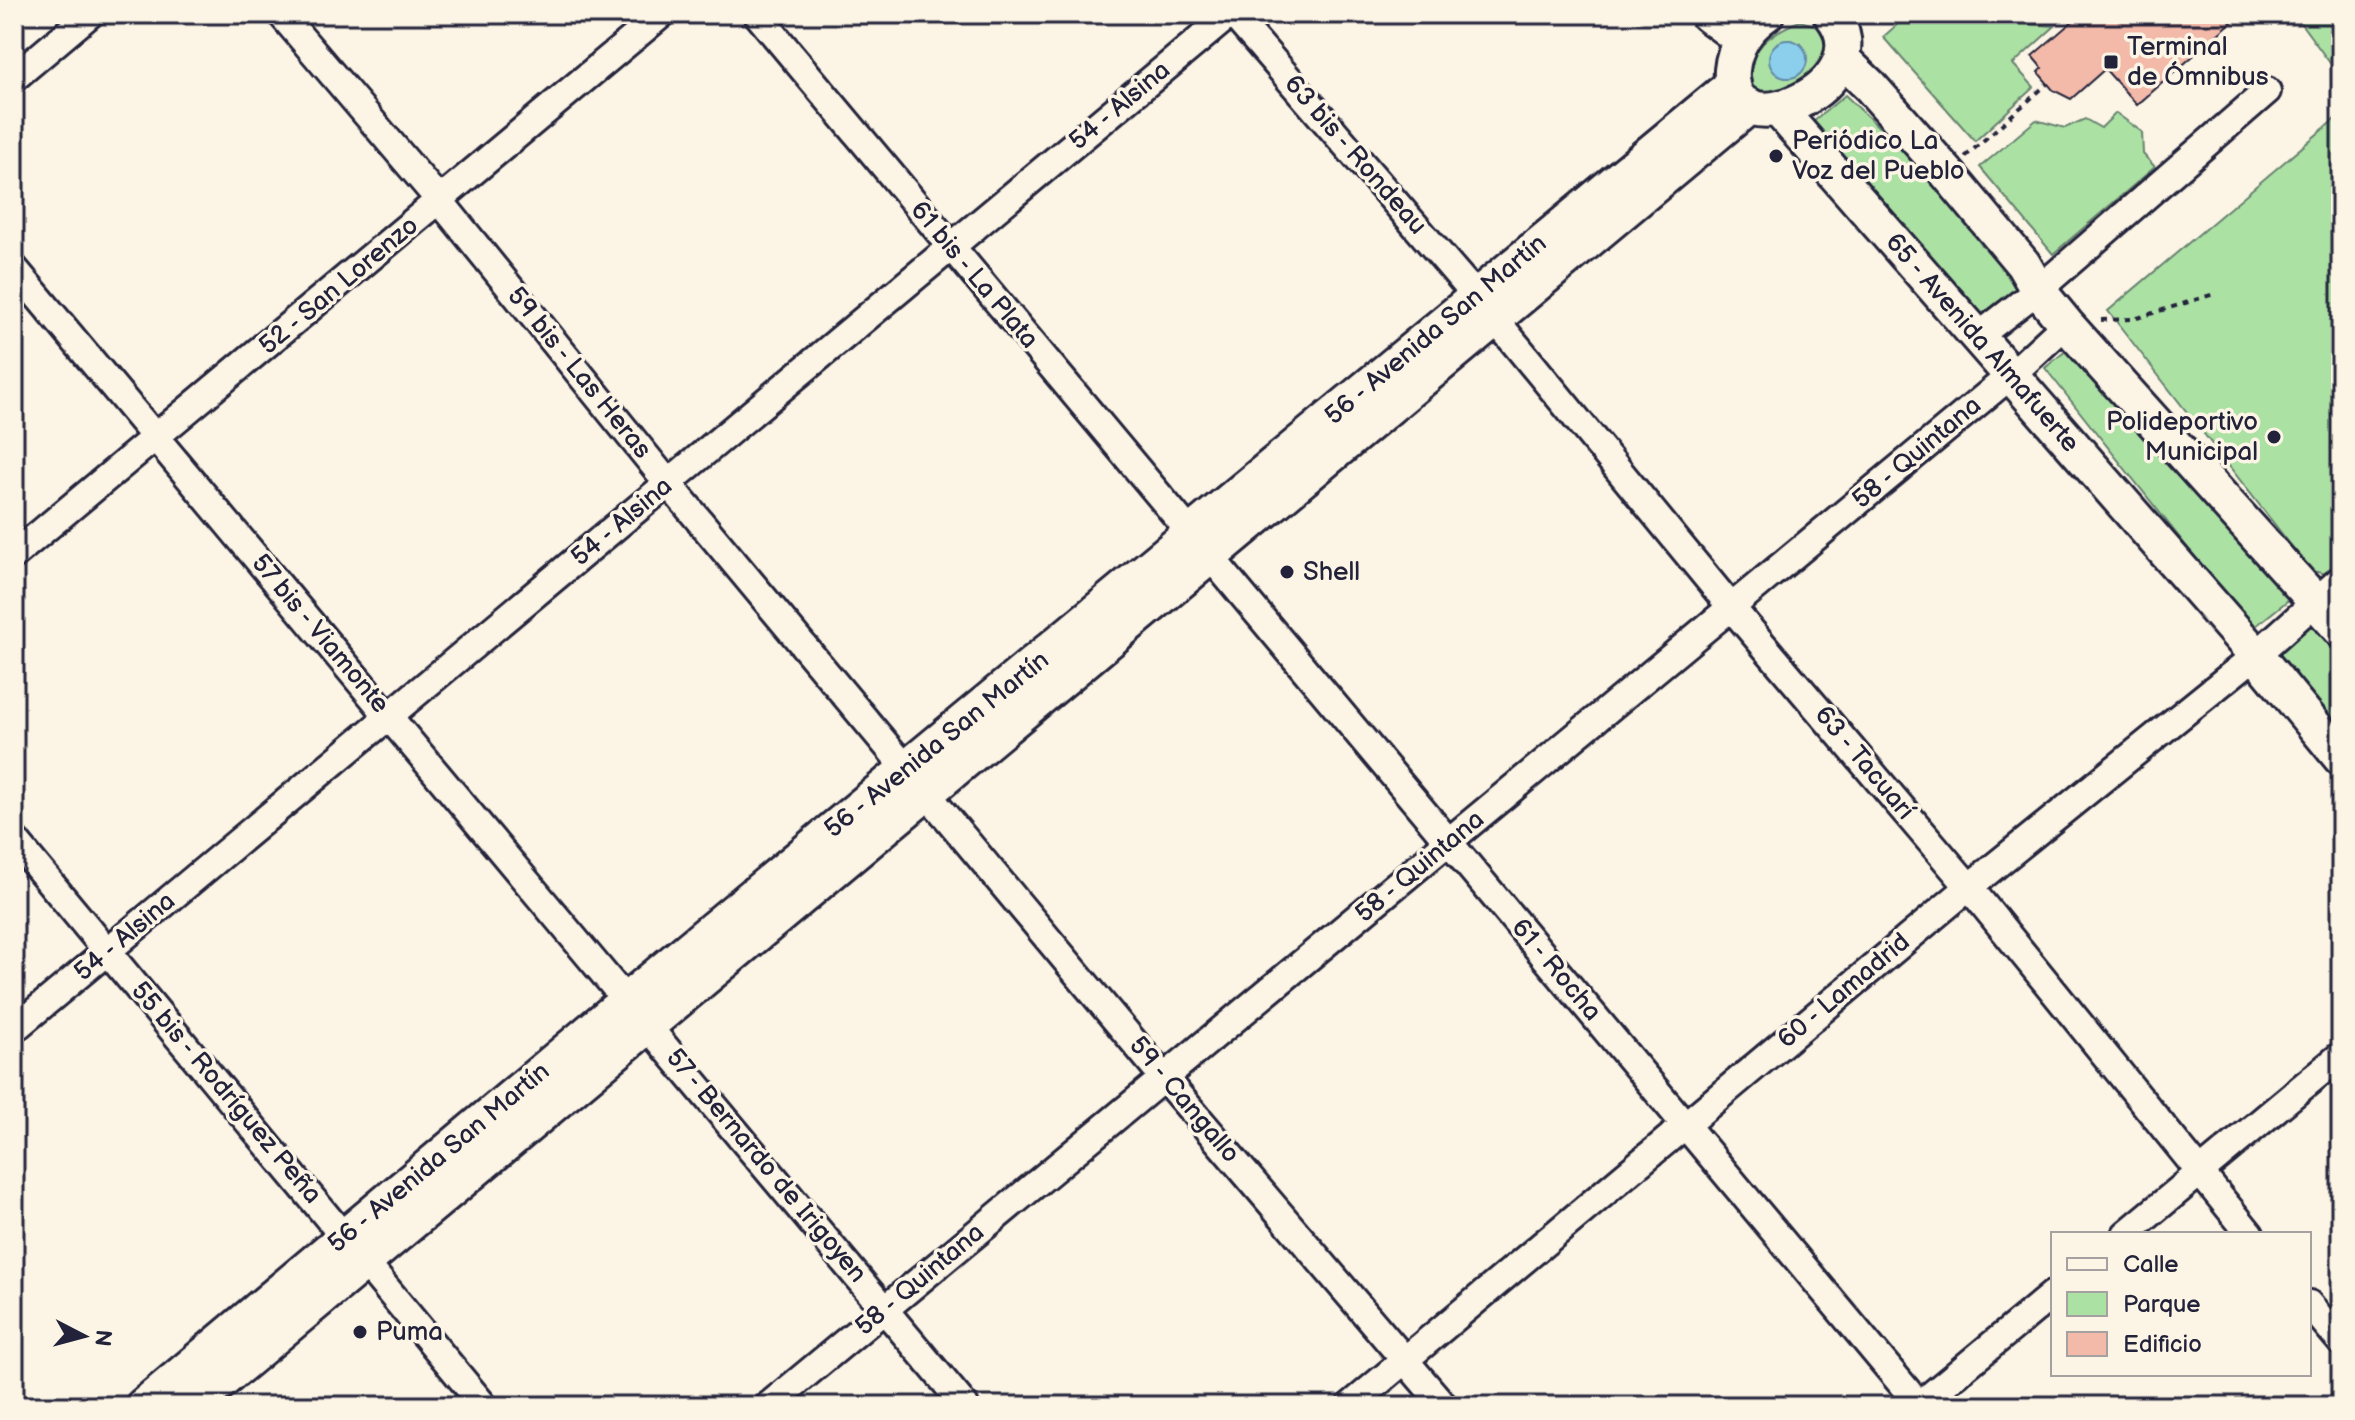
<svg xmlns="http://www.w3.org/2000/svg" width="2355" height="1420" font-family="'Balsamiq Sans',sans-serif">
<rect width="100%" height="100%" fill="#fcf5e5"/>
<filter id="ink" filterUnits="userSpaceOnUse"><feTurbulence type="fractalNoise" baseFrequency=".0125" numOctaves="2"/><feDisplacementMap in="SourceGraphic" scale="16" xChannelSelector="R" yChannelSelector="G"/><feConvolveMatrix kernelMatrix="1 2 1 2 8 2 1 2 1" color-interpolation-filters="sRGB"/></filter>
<g filter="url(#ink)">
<path fill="#ace1a4" stroke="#678270" stroke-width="2" fill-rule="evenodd" d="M1909 14H1983L1989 21 2055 26 2013 64 2034 87 1975 141 1883 37Z
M2294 14H2341V78Z
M1800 21 1827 29 1831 37 1815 79 1755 98C1742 57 1761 36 1800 21ZM1789 40 1800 44 1797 76 1785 78 1770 53 1777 43Z
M1845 95 2023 264 2014 293 1975 326 1806 128Z
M2116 113 2142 132 2143 154 2155 167 2053 254 1980 167 2036 120 2065 128 2085 119 2101 128Z
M2341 114V563L2328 574 2311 571 2108 311Z
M2084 336 2292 597 2252 629 2045 368Z
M2316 620 2341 650V729L2277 653Z"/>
<path fill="#8ccfed" stroke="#628aa6" stroke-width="2" d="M1769 59a19 19 0 1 1 38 0a19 19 0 1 1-38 0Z"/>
<path fill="#f3baaa" stroke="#22223b" stroke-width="2" d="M2081 14H2241L2137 105 2105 69 2071 99 2053 90 2038 72 2042 68 2032 56Z"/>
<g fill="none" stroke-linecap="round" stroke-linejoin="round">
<defs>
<path id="minor" d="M281 14 440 201 668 483 1164 1078 1444 1406
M757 14 1920 1406
M1233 14 1476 296 1731 607 1969 887 2250 1234
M14 78 90 14
M14 268 965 1406
M1976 338 2038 290 2267 91
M14 555 662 14
M14 839 484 1406
M14 1029 1230 14
M2126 1234 2341 1055
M2309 1304 2341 1342
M768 1406 2010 376 2066 324
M1350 1406 1969 887 2256 655 2341 579
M1918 1406 2053 1294"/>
<path id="major" d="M1707 14 1741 39
M1766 14C1747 27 1734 47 1732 70 1725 158 1889 82 1831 14
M1841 58 1870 86 1947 173 2023 264 2038 290 2066 324 2341 630
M1779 110 2256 655 2341 758
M143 1406 628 999 1733 84
M192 1406 1750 106"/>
</defs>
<use href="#minor" stroke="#22223b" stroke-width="32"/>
<use href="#major" stroke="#22223b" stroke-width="40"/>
<path stroke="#22223b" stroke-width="4" stroke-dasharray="6 6" stroke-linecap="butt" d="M1965 157 2047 84
M2101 320 2134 319 2214 294"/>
<use href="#minor" stroke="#fcf5e5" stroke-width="26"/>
<use href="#major" stroke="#fcf5e5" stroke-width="34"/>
</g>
</g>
<g fill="#22223b" stroke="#fcf5e5" stroke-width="3">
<rect x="2103" y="54" width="16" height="16" rx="4"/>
<circle cx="1776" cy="156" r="8"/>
<circle cx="2274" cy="437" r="8"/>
<circle cx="1287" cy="572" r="8"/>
<circle cx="360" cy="1332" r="8"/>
</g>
<g text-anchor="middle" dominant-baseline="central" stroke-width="7" stroke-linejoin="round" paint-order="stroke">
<g font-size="26" fill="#22223b" stroke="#fcf5e5" text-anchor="start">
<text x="2127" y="47">Terminal<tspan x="2127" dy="30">de Ómnibus</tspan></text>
<text x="1792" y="141">Periódico La<tspan x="1792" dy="30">Voz del Pueblo</tspan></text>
<text x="2258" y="422" text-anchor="end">Polideportivo<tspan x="2258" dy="30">Municipal</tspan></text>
<text x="1303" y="572">Shell</text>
<text x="376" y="1332">Puma</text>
</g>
<g font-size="26" fill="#22223b" stroke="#fcf5e5">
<text transform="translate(1120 106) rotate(-40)">54 - Alsina</text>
<text transform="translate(1355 155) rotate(49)">63 bis - Rondeau</text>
<text transform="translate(974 275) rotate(50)">61 bis - La Plata</text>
<text transform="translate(339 286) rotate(-40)">52 - San Lorenzo</text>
<text transform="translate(1436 330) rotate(-40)">56 - Avenida San Martín</text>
<text transform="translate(1982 343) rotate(49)">65 - Avenida Almafuerte</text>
<text transform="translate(579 373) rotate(51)">59 bis - Las Heras</text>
<text transform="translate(1917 453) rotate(-40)">58 - Quintana</text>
<text transform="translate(622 522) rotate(-40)">54 - Alsina</text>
<text transform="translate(320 634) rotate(50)">57 bis - Viamonte</text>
<text transform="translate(937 745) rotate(-39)">56 - Avenida San Martín</text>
<text transform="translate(1864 763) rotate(50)">63 - Tacuarí</text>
<text transform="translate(1420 867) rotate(-40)">58 - Quintana</text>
<text transform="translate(125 937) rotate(-40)">54 - Alsina</text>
<text transform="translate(1556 970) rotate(50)">61 - Rocha</text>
<text transform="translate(1844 991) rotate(-40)">60 - Lamadrid</text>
<text transform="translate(226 1093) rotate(50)">55 bis - Rodríguez Peña</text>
<text transform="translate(1184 1100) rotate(50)">59 - Cangallo</text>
<text transform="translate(439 1158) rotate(-40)">56 - Avenida San Martín</text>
<text transform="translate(766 1166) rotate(50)">57 - Bernardo de Irigoyen</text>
<text transform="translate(920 1280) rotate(-40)">58 - Quintana</text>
</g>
</g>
<rect width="2355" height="1420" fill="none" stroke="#fcf5e5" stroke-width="48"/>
<rect x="24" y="24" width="2307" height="1372" fill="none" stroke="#22223b" stroke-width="3" filter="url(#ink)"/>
<rect x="2051" y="1232" width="260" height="144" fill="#fcf5e5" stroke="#a5a1a1" stroke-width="2"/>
<rect x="2067" y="1258" width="40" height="12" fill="#fcf5e5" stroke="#a5a1a1" stroke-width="2"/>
<text x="2123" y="1272" font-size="24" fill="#22223b">Calle</text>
<rect x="2067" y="1292" width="40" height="24" fill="#ace1a4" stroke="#a5a1a1" stroke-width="2"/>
<text x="2123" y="1312" font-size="24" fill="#22223b">Parque</text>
<rect x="2067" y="1332" width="40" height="24" fill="#f3baaa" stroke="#a5a1a1" stroke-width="2"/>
<text x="2123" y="1352" font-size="24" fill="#22223b">Edificio</text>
<g transform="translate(84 1336) rotate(96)" stroke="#fcf5e5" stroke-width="6" paint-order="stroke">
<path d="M0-6L14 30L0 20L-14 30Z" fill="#22223b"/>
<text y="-12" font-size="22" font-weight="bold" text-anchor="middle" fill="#22223b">N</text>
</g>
</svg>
